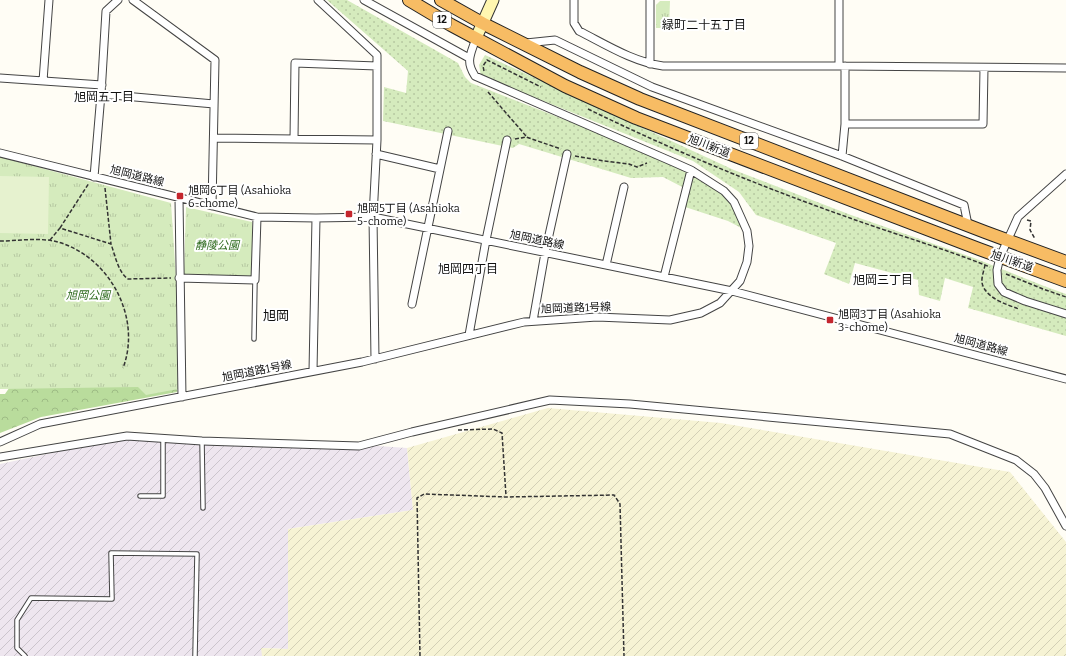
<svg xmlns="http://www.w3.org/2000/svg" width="1066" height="656" font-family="Bitter,'Noto Sans JP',serif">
<defs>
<pattern id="industrial-furrows" width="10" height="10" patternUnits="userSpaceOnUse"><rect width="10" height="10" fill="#eee6ef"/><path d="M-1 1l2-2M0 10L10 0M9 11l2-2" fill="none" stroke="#cbc4cc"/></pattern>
<pattern id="farmland-furrows" width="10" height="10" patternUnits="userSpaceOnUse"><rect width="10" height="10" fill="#f6f3d4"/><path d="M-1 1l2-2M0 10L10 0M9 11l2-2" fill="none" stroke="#d2cfb5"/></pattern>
<pattern id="grass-dots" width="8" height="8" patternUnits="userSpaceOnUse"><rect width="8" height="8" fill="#d5ebbd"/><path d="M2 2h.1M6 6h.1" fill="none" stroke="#b6c8a1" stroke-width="1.8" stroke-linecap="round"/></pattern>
<pattern id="forest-crowns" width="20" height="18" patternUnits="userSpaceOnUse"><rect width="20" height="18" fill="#b9dc9c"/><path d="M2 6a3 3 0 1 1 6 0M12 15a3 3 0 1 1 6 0" fill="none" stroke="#9ebc85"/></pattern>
<pattern id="park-tufts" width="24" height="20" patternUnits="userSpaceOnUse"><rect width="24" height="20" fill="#d5ebbd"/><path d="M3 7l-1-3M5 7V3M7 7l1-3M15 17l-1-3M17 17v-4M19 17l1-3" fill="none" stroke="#b6c8a1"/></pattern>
</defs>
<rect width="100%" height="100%" fill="#fffdf5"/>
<path fill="url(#industrial-furrows)" d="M127 437 321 442 407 448 413 510 288 529V649L262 648V656H0V464Z"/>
<path fill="url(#farmland-furrows)" d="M548 408 721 423 1010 472 1066 542V656H262L261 648 288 649V529L413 510 407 448Z"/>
<path fill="url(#grass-dots)" d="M327 0H347L458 63 465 77 471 83 673 162 724 191 747 231 728 221 685 207 688 190 663 177 631 178 519 144 513 148 383 121 384 87 406 93 408 71Z
M485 55 734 170 851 215 974 258 1044 286 1066 294V336L968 308 973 287 945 278 940 301 919 295 918 280 855 263 849 284 824 274 836 243 756 215 739 192 693 161 481 76 479 65Z"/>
<path fill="url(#forest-crowns)" d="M173 250 177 392 41 417 0 433V394H5L16 378Z"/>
<path fill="url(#park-tufts)" d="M660 1H670L669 28H656V5Z
M0 157 171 203 176 278 178 389 146 395 138 387 0 389Z
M186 207 252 222V276L184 275Z"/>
<path fill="#e6f2cf" d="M0 176 49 177 48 234 0 233Z"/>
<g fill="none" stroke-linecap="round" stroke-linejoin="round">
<defs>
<path id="service" d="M254 339 255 280
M202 441 203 508
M140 496H163V438
M25 656 17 648V620L31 598 112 599 111 553 197 554 195 656"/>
<path id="minor" d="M133 0 215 60 212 206
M318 0 377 55V140L373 217 375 359
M364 0 469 58
M574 0V23L579 31C605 44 633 62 663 66H839L1066 68
M650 0V64
M526 43 555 40 652 87 842 156 964 205 968 225
M839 66V0
M0 78 102 85
M43 81 49 0
M101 94 214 104
M845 124H983L984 68
M214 138 377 140
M294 139 295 63 377 66
M0 153 257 217 316 218 373 217 732 291 1066 379
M376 154 440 169
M842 156 845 124V66
M1066 174 1018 217 1000 257 997 270 998 284 1004 292 1025 301 1066 314
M94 177 101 94 106 11 118 0
M179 199 182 397
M606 265 624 187
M664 277 691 170
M179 278 255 280 257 217
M412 304 448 131
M533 321 545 253 567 154
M469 335 486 240 507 140
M313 371 316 218
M0 442 40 424 362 362 524 322 597 317 670 320 701 313 720 303 740 281 747 262 749 246 747 231 734 202 724 191 691 170 673 162 475 76C465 61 471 54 476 38
M0 457 127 436 202 441 359 446 412 432 550 400 630 404 950 434 1016 460 1034 474 1045 488 1066 526"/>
<path id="secondary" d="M476 38 493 0"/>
<path id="trunk" d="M409 0 451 25 565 86 636 118 979 249 1066 281
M441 0 482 23 580 72 640 99 985 232 1066 262"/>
</defs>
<use href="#service" stroke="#444" stroke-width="5.5"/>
<use href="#minor" stroke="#444" stroke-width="9"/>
<use href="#secondary" stroke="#333" stroke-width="13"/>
<use href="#trunk" stroke="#222" stroke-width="14"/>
<path stroke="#333" stroke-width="1.5" stroke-dasharray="4 2" stroke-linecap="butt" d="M484 71 483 66 487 60 541 87
M488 92 526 136
M588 109C672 150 759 186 847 217 894 234 943 248 990 267
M515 139 526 137 561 149
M575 156 604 161 629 164 637 167 647 163
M105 188 111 244
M1027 220 1031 221 1030 230 1035 239
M60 228 89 183
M50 240 60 228 111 244C115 255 118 272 128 279L171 278
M0 241C18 241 40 237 58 242 110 257 142 318 123 368
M985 265C984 271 980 280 983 286 988 299 1008 305 1019 309
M1006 274 1043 289 1066 297
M458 430 493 429 502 433 506 496
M420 656 417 498 424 494 507 497 614 495 620 504 624 656"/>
<use href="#service" stroke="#fff" stroke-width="3.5"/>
<use href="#minor" stroke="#fff" stroke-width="7"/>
<use href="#secondary" stroke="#fff6b0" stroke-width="11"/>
<use href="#trunk" stroke="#f7bc64" stroke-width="12"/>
</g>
<g fill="#c4262e" stroke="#fff" stroke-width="1.5">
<rect x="176" y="192" width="8" height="8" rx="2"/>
<rect x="345" y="210" width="8" height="8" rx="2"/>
<rect x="826" y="316" width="8" height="8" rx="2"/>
</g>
<g text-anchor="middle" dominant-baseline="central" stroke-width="4" stroke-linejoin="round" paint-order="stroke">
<g fill="#fff" stroke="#585858" stroke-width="1">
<rect x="433" y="12" width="18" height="16" rx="3"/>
<rect x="740" y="133" width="18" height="16" rx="3"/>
</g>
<g font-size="10" font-weight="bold" fill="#111">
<text x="442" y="20">12</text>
<text x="749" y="141">12</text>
</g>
<g font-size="11" fill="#111" stroke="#fff">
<text transform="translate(709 146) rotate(21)">旭川新道</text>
<text transform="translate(137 176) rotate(14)">旭岡道路線</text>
<text transform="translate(537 240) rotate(12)">旭岡道路線</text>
<text transform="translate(1012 261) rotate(19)">旭川新道</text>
<text transform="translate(576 308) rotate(-2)">旭岡道路1号線</text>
<text transform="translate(981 345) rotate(15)">旭岡道路線</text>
<text transform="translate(257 371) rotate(-11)">旭岡道路1号線</text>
</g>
<g font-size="11" fill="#111" stroke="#fff" text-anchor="start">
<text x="188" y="190">旭岡6丁目 (Asahioka<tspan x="188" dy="13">6-chome)</tspan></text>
<text x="357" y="208">旭岡5丁目 (Asahioka<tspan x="357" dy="13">5-chome)</tspan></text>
<text x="838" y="314">旭岡3丁目 (Asahioka<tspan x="838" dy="13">3-chome)</tspan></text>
</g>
<g font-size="11" font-style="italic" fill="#2f6b1f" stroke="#fff">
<text x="217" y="245">静陵公園</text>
<text x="88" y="295">旭岡公園</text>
</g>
<g font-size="12" fill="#111" stroke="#fff">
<text x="704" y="25">緑町二十五丁目</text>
<text x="104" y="97">旭岡五丁目</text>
<text x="468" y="269">旭岡四丁目</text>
<text x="883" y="280">旭岡三丁目</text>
</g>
<g font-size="13" fill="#111" stroke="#fff">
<text x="276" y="315">旭岡</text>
</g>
</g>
</svg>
